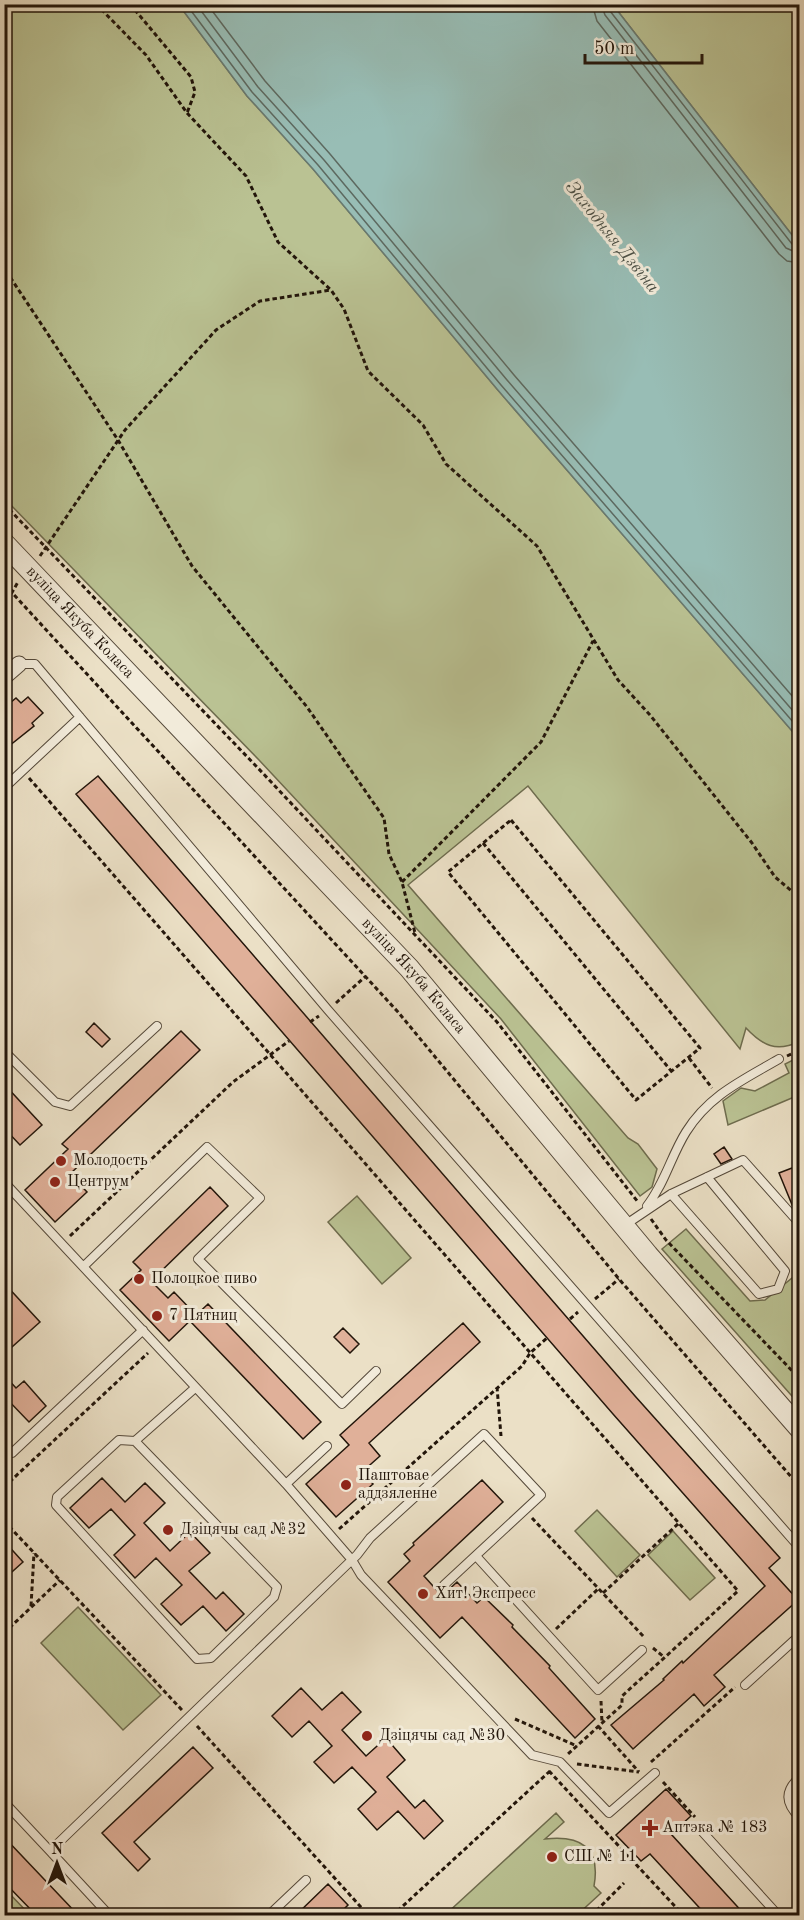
<svg xmlns="http://www.w3.org/2000/svg" width="804" height="1920" font-family="'Old Standard TT',serif">
<rect width="100%" height="100%" fill="#ebe0c6"/>
<filter id="stains"><feTurbulence type="fractalNoise" baseFrequency=".00333" numOctaves="4"/><feColorMatrix values="0 0 0 0 .2 0 0 0 0 .09 0 0 0 0 .02 0 0 0 .5 -.17"/></filter>
<radialGradient id="worn" r=".72"><stop offset=".6" stop-color="#630" stop-opacity="0"/><stop offset="1" stop-color="#630" stop-opacity=".3"/></radialGradient>
<path fill="#bac293" stroke="#6e6c4e" stroke-width="1.5" d="M5 5H179L247 96 313 169 497 389 799 739V1042C776 1052 763 1046 746 1028L740 1049 528 786 408 885 628 1138 638 1144 657 1169 652 1187 640 1196 501 1019 259 760 5 499Z
M613 5H796L794 37 799 33V244Z
M799 1057V1095L728 1125 723 1101 741 1088 755 1091 789 1073 785 1064Z
M357 1196 411 1258 382 1284 328 1222Z
M686 1229 750 1301 765 1300 792 1278 799 1286V1404L662 1249Z
M597 1510 640 1555 617 1577 575 1531Z
M673 1531 715 1578 690 1600 648 1555Z
M78 1607 161 1695 123 1730 41 1643Z
M556 1813 564 1822 545 1839C580 1835 601 1847 594 1886L601 1893 577 1915H445Z
M4 1889H5L30 1915H5Z"/>
<path fill="#98bdb5" stroke="#697a71" stroke-width="1.5" d="M179 5H613L799 244V739L497 389 313 169 247 96Z"/>
<g fill="none" stroke-linecap="round" stroke-linejoin="round">
<path stroke="#5d6960" stroke-width="1.5" d="M186 4 252 92 318 165 501 385 800 730
M196 4 258 87 324 160 507 380 800 719
M207 4 265 81 330 154 514 375 800 705
M592 4 597 21 779 254 787 261 800 263
M601 4 605 15 786 248 800 254
M609 4 610 11 792 244 800 247"/>
</g>
<path fill="#e0b099" stroke="#22150a" stroke-width="1.5" d="M28 697 43 713 32 723 34 726 4 750V708L16 698 21 703Z
M98 776 635 1396 780 1558 769 1568 798 1600 714 1675 725 1687 704 1706 694 1694 633 1749 611 1725 664 1680 663 1679 682 1661 683 1663 765 1586 613 1414 76 794Z
M94 1023 110 1039 102 1047 86 1032Z
M181 1031 200 1050 70 1174 87 1192 55 1222 25 1190 68 1149 62 1144Z
M4 1084 42 1125 20 1145 4 1128Z
M724 1147 732 1159 721 1164 714 1154Z
M792 1168 800 1186V1214L793 1207 779 1173Z
M210 1187 228 1206 151 1281 168 1298 174 1292 196 1315 169 1341 120 1290 141 1270 133 1262Z
M4 1283 40 1322 4 1354Z
M208 1304 321 1422 303 1439 190 1321Z
M463 1323 480 1342 369 1443 380 1456 362 1472 373 1484 336 1517 306 1484 349 1445 340 1435Z
M343 1328 359 1344 350 1353 334 1337Z
M4 1375 16 1388 24 1381 46 1406 29 1422 4 1396Z
M102 1478 125 1502 145 1483 165 1503 144 1523 170 1551 190 1532 210 1553 189 1571 216 1599 223 1592 244 1614 226 1631 203 1606 181 1625 161 1604 182 1585 156 1558 135 1578 114 1555 135 1535 111 1509 89 1528 70 1508Z
M482 1480 503 1502 424 1576 442 1596 457 1582 477 1603 484 1597 513 1625 512 1627 550 1666 549 1668 595 1719 575 1738 462 1617 440 1638 388 1582 410 1561 404 1554 414 1545 413 1543Z
M4 1541 23 1562 4 1579Z
M301 1688 322 1710 342 1692 361 1712 342 1730 366 1756 386 1738 405 1760 387 1777 415 1808 424 1800 443 1821 424 1839 398 1811 377 1830 358 1809 376 1792 352 1767 334 1783 314 1762 332 1746 309 1721 292 1737 272 1716Z
M193 1747 213 1768 134 1842 150 1859 138 1871 102 1833Z
M666 1789 691 1816 671 1834 746 1916H707L650 1854 641 1861 616 1835Z
M4 1837 79 1916H37L4 1882Z
M328 1884 348 1905 337 1916H295Z"/>
<g fill="none" stroke-linecap="round" stroke-linejoin="round">
<defs>
<path id="service" d="M19 664H35L328 1010 800 1548
M4 788 80 717
M4 1051 55 1102 70 1106 157 1026
M4 1182 286 1484 352 1560 361 1575 532 1755 560 1762 609 1813 655 1773
M671 1194 759 1294 778 1289 785 1271 707 1177
M647 1206C665 1183 671 1156 686 1132 709 1095 743 1080 779 1059
M625 1225 671 1194 743 1160 800 1224
M84 1266 207 1147 260 1198 198 1259 342 1404 376 1371
M788 1413 800 1404
M135 1441 277 1587 274 1597 211 1658 197 1659 56 1505 57 1497 119 1440 135 1441 195 1388
M4 1455 12 1453 143 1330
M286 1484 327 1446
M476 1556 598 1690 642 1650
M745 1685 800 1635
M800 1777C784 1791 785 1803 800 1818
M4 1802 50 1851
M698 1827 779 1916
M110 1916 50 1851 357 1555 370 1538 484 1434 541 1495 444 1585
M268 1916 306 1880"/>
<path id="minor" d="M4 677 19 664"/>
<g id="tertiary">
<path id="s1" d="M4 543 409 968 648 1255 800 1429"/>
</g>
</defs>
<use href="#service" stroke="#544839" stroke-width="10"/>
<use href="#minor" stroke="#544839" stroke-width="17"/>
<use href="#tertiary" stroke="#544839" stroke-width="22"/>
<path stroke="#22150a" stroke-width="3" stroke-dasharray="4.5 3" stroke-linecap="butt" d="M96 4 146 55 187 113 246 176 278 242 331 290 344 309 368 371 423 425 446 464 537 546 618 680 650 715 752 843 775 877 800 898
M130 4 191 77 195 92 187 113
M4 264 6 271 118 440 192 566 307 707 384 818 389 854 402 882 415 933
M4 504 257 767 497 1022 638 1202
M40 556 125 430 216 330 260 301 331 290
M4 584 398 1012 619 1279 800 1487
M4 638 10 596 18 582
M29 778 738 1591 622 1696V1705L568 1754
M511 820 700 1048 636 1100 448 872Z
M483 843 672 1072
M402 882 541 742 593 641
M336 1003 366 976
M310 1022 319 1016
M787 1056 800 1050
M689 1058 712 1088
M651 1219 666 1240 800 1379
M70 1236 233 1082 289 1041
M595 1299 619 1279
M570 1319 578 1312
M497 1387 501 1436
M4 1487 148 1353
M532 1518 645 1638
M4 1521 182 1710
M339 1529 522 1366 530 1353 547 1338
M603 1593 679 1523
M31 1606 34 1553
M556 1629 598 1589
M4 1633 60 1580
M653 1648 664 1657
M601 1701 602 1723
M515 1719 577 1746
M197 1726 369 1916
M598 1726 639 1772
M651 1762 735 1687
M577 1764 639 1772
M549 1771 684 1916
M663 1782 695 1817
M392 1916 550 1771
M591 1916 624 1883"/>
<use href="#service" stroke="#f2ebda" stroke-width="8"/>
<use href="#minor" stroke="#f2ebda" stroke-width="15"/>
<use href="#tertiary" stroke="#f2ebda" stroke-width="20"/>
</g>
<g fill="#8f2418" stroke="#f2ebda" stroke-width="2">
<circle cx="61" cy="1161" r="6"/>
<circle cx="55" cy="1182" r="6"/>
<circle cx="139" cy="1279" r="6"/>
<circle cx="157" cy="1316" r="6"/>
<circle cx="346" cy="1485" r="6"/>
<circle cx="168" cy="1530" r="6"/>
<circle cx="423" cy="1594" r="6"/>
<circle cx="367" cy="1736" r="6"/>
<path d="M647 1819h6v6h6v6h-6v6h-6v-6h-6v-6h6z"/>
<circle cx="552" cy="1857" r="6"/>
</g>
<g text-anchor="middle" dominant-baseline="central" stroke-width="6" stroke-linejoin="round" paint-order="stroke">
<g font-size="16" fill="#22150a" stroke="#f2ebda">
<text stroke="none"><textPath href="#s1" startOffset="110">вуліца Якуба Коласа</textPath></text>
<text stroke="none"><textPath href="#s1" startOffset="596">вуліца Якуба Коласа</textPath></text>
</g>
<g font-size="16" fill="#22150a" stroke="#f2ebda" text-anchor="start">
<text x="73" y="1161">Молодость</text>
<text x="67" y="1182">Центрум</text>
<text x="151" y="1279">Полоцкое пиво</text>
<text x="169" y="1316">7 Пятниц</text>
<text x="358" y="1476">Паштовае<tspan x="358" dy="18">аддзяленне</tspan></text>
<text x="180" y="1530">Дзіцячы сад №32</text>
<text x="435" y="1594">Хит! Экспресс</text>
<text x="379" y="1736">Дзіцячы сад №30</text>
<text x="662" y="1828">Аптэка № 183</text>
<text x="564" y="1857">СШ № 11</text>
</g>
<g font-size="18" font-style="italic" fill="#4b5046" stroke="#f2ebda">
<text transform="translate(612 237) rotate(51)">Заходняя Дзвіна</text>
</g>
</g>
<rect width="804" height="1920" fill="none" stroke="#ebe0c6" stroke-width="24"/>
<rect x="6" y="6" width="792" height="1908" fill="none" stroke="#22150a" stroke-width="3"/>
<rect x="12" y="12" width="780" height="1896" fill="none" stroke="#22150a" stroke-width="1.5"/>
<g transform="translate(57 1863)" stroke="#f2ebda" stroke-width="4.5" paint-order="stroke">
<path d="M0-4.5L10 22L0 15L-10 22Z" fill="#22150a"/>
<text y="-9" font-size="16" font-weight="bold" text-anchor="middle" fill="#22150a">N</text>
</g>
<path d="M585 54v9h117v-9" fill="none" stroke="#22150a" stroke-width="3"/>
<text x="594" y="54" font-size="18" fill="#22150a" stroke="#f2ebda" stroke-width="4.5" paint-order="stroke">50 m</text>
<rect width="100%" height="100%" filter="url(#stains)"/>
<rect width="100%" height="100%" fill="url(#worn)"/>
</svg>
